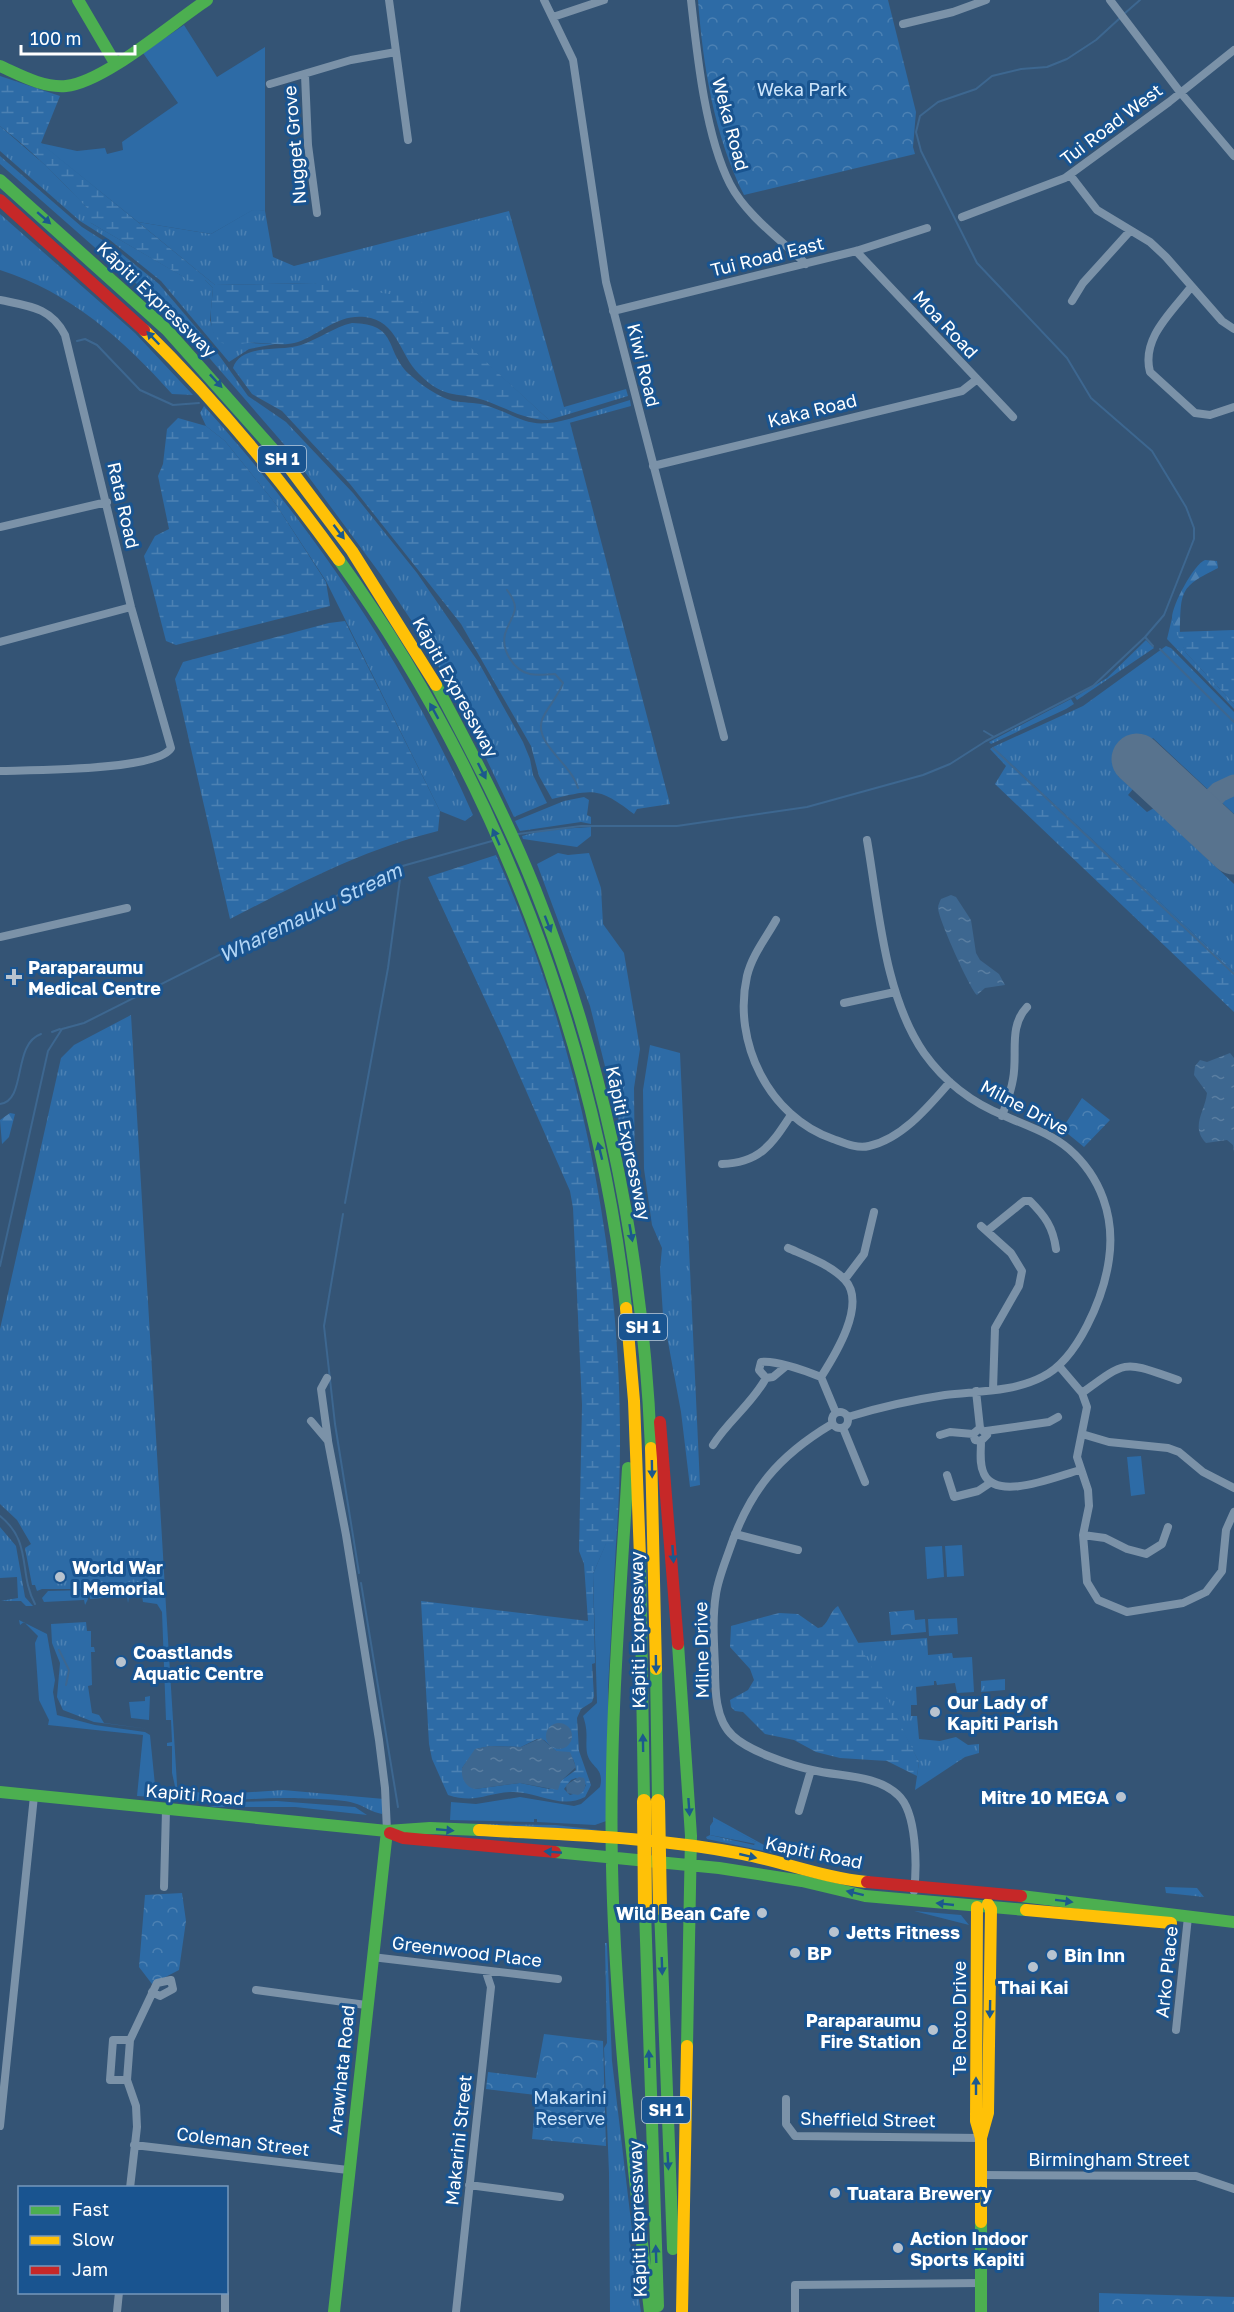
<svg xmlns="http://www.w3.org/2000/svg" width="1234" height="2312" font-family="'Golos Text',sans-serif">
<defs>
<pattern id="grass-tufts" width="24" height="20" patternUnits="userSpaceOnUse" patternTransform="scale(1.5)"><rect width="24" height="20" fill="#2d6ba6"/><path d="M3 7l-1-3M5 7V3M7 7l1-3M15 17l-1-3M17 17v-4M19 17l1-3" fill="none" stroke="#4c81b3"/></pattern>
<pattern id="forest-firs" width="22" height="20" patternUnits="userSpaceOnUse" patternTransform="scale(1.5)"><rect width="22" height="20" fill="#2d6ba6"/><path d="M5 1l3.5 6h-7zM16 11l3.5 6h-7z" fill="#4c81b3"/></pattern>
<pattern id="wetland-marsh" width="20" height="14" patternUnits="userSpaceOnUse" patternTransform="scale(1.5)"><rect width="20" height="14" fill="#2d6ba6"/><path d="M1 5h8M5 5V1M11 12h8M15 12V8" fill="none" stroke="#4c81b3"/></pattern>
<pattern id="park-crowns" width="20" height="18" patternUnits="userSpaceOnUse" patternTransform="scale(1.5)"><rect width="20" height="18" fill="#2d6ba6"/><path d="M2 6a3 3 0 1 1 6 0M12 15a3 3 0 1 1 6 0" fill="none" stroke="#4c81b3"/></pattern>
<pattern id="water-ripples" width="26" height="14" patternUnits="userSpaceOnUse" patternTransform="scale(1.5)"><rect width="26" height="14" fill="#3d6790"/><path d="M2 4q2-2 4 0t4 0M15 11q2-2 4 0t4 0" fill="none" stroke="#5a7ea1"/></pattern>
</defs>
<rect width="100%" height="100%" fill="#345475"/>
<path fill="url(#grass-tufts)" d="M0 126 45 165 78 198 87 208 91 223 184 277 205 280 213 288 210 320 214 333 251 343 275 344 249 349 229 362 161 281 110 240 80 221 0 151Z
M0 156 82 227 112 246 159 284 216 351 248 396 286 422 353 493 417 573 479 663 523 742 530 759 533 775 547 803 514 817 464 712 419 632 381 575 288 449 155 295 119 273 109 260 0 164Z
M254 209 265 211 273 257 294 266 509 211 564 407 626 389 628 396 549 420 458 337 314 283 215 285 138 222 211 234Z
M0 214 135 333 193 395 172 394C124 340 70 292 0 270Z
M630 400 631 406 569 423V419Z
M204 406C314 528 407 665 473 815L465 821 440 811 326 581 275 503 225 441 206 426 200 413Z
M1172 618 1186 653 1234 704V709L1167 639Z
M1146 640 1154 648 1077 700 1075 697 1107 678Z
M1166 646 1171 648 1234 712V814L1153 738 1118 776 1133 789 1128 795 1147 812 1154 808 1234 884V971L993 747 1083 706Z
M1071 699 1074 704 1066 709 991 744 989 742Z
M584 797 589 800 587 815 591 817V824L581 822 520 831 515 821 564 801Z
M591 827V836L577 847 523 839 522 836 544 830Z
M558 853 568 855 589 853 601 888 603 924 624 953 640 1049 634 1088 635 1187 590 1006 537 864Z
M131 1015 165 1589H42L37 1591 35 1585H32L25 1548 31 1544 17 1520 0 1504V1329L61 1058 74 1045Z
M650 1045 680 1053 700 1485 690 1487 681 1412 663 1315 660 1269 662 1248 652 1225 644 1169 643 1090Z
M0 1527 16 1546 25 1597 33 1606H26L21 1601H1L18 1598 17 1577 0 1578Z
M957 1618 958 1634 929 1636 928 1619Z
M86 1622 87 1631H91V1647H94L95 1652H91L92 1685 88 1686 92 1713 99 1715 104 1723 149 1729 94 1722 63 1710 57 1697 60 1663 52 1643 51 1624Z
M927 1638 928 1655 952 1653 953 1658 972 1657 974 1692 957 1693 955 1683 937 1685 936 1681H934V1685L916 1687 917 1705H911V1716H917L919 1739 940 1741 956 1737 968 1745 979 1744V1753L965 1757 915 1790 919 1762 857 1643Z
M1005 1679V1690L981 1692V1681Z
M182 1787 207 1795 283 1790 384 1799 382 1814C371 1812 366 1807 357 1804 341 1798 308 1799 291 1798 253 1797 216 1804 179 1800L177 1792Z
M713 1817 773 1850V1853L707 1839 706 1837 710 1835 754 1845 756 1842 713 1821Z
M473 1824 555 1825 599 1830 486 1826Z
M1165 1887 1197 1888 1204 1897 1166 1893Z
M605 1943H607L612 2061 632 2230 629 2236 641 2312H610L609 2173 604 2048 607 2043Z"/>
<path fill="url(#forest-firs)" d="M1205 560 1217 561 1218 568C1180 587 1181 590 1180 632H1176C1175 629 1173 622 1172 618 1172 605 1194 564 1205 560Z
M10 1113 15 1114 9 1137 2 1144 0 1120Z"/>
<path fill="url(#wetland-marsh)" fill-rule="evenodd" d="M0 76 60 96 41 143 215 285 314 283 417 298 549 420C526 420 510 410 489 402 458 390 447 402 419 374 399 354 398 321 365 317 338 314 322 333 298 342 283 347 265 342 249 343 243 343 237 345 231 345 203 344 212 305 213 288L205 280 192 282 91 223 85 218 87 208C60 179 31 150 0 126Z
M352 323C399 324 384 350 409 374 420 384 438 397 453 401 463 403 474 402 485 405 521 416 526 431 569 419L670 804 637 809 634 814C599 787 594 789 552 799L539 776 531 746 461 624 350 484 282 411 252 394 233 368C241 343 281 352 301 345 319 339 334 327 352 323Z
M178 418 206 426 225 441 275 503 326 582 330 606 176 645 166 641 144 556 155 536 169 529 158 476 163 464 167 429Z
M345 621 440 811 438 831C364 849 298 884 230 919L175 679 183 662 329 623Z
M1234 630V704L1186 653 1176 632Z
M993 747 1234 971V1012L995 784 1006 766 990 749Z
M496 855C591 1069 634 1311 616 1544H606L593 1574 595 1663 592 1664 594 1696 592 1702 581 1709 577 1718 579 1751 591 1785 585 1797C561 1810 536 1791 512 1792 486 1793 476 1804 448 1795L432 1759 429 1744 421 1601 588 1621 584 1564 579 1551 582 1405 573 1208 570 1191 503 1038 428 877ZM537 1739 544 1740 556 1751C570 1756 573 1752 576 1770L549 1789 520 1783 475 1789 464 1780 462 1768 476 1749 490 1746 521 1747ZM576 1778 586 1785 583 1791 570 1795 564 1789 571 1780Z
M838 1606 876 1675 919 1762 917 1776 887 1761 840 1758 816 1752 794 1740 765 1734 743 1712 735 1711 731 1707 730 1700 748 1690 754 1680 750 1669 730 1647 731 1626 779 1613 798 1614 818 1628 822 1627C830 1620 830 1611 838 1606Z"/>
<path fill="url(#park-crowns)" d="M698 0H888L916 112 913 147 915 154 744 195C714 135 703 66 698 0Z
M1082 1098 1110 1120 1084 1147 1062 1129Z
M914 1610 915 1620 925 1619 926 1632 891 1635 889 1612Z
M182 1893 186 1921 179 1970 152 1984 139 1967 145 1895Z
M544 2034 603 2041 606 2146 532 2139 536 2095 486 2089 488 2072 536 2078Z
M1099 2293 1234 2297V2312H1099Z"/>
<path fill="#2d6ba6" d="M184 25 217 77 265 47V211L253 210 211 234 138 222 40 143 77 151 105 148 107 154 123 150 122 142 178 103 143 53Z
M1141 1456 1145 1494 1131 1496 1127 1457Z
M606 1543 616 1544 608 1688 609 1820 595 1825 537 1822V1819H534V1822L450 1820 451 1802 476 1804 520 1797 574 1806 581 1804 600 1787C605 1767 590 1768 587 1753 585 1739 589 1733 583 1716L597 1703 593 1574Z
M962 1545 964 1576 947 1577 945 1546Z
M942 1546 944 1577 927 1579 925 1547Z
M165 1589 166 1607 178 1800 172 1773V1746H167V1743L172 1742 171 1720H166L162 1612 157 1604 143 1602 142 1596 129 1597 128 1603 127 1596 90 1599 89 1591Z
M86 1590 88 1599 85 1605 84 1600 44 1602 42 1598 48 1591Z
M19 1620 47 1634 55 1680 53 1692 57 1715 95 1725 145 1732 150 1735 156 1795 154 1797 137 1796 143 1735 48 1725 49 1720 39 1700 35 1643 38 1636 24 1622 20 1625Z
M150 1696 149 1720 131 1718 129 1702 145 1701V1697Z
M277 1801 355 1807 367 1815 295 1807H209L231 1802Z
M714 1820 756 1842V1844L710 1835V1826Z
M914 1911 961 1915 969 1925Z"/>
<path fill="url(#water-ripples)" d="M951 895 956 897 971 920 976 953 980 960 999 974 1005 985 985 988 977 995C970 989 938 918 938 908 938 905 940 901 941 899Z
M1230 1053 1234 1058V1152L1233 1145 1227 1140 1206 1143C1190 1126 1205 1112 1207 1093L1194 1075 1195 1066 1200 1060 1207 1062Z
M546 1736a13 13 0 1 1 26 0a13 13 0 1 1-26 0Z
M541 1738 556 1751 570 1752 576 1767 561 1781 558 1790 520 1783 475 1789C465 1787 461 1778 462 1768L475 1749 490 1746 521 1747Z
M579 1777 584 1778C587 1785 585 1792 578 1795L567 1793 566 1785Z"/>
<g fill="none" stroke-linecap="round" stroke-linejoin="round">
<path stroke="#3d6790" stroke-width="2" d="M1124 14 1140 0
M77 341 85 339 97 345 140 390 173 405 199 403
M507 590C523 611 511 614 505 634 501 650 514 671 530 674 538 676 547 674 555 674L563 683C558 697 547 707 542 720 534 744 571 763 578 788
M1145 637 1153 646
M1160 649 1234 722
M984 731 994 737
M993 748 1234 974
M518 834 581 826H677L807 807 923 775 950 764 986 741 1093 686 1145 637 1164 615 1194 539V528L1186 507 1152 451 1091 398 1067 358 977 263 921 151 916 132 920 116 938 102 976 89 992 76 1021 69 1047 67 1067 59 1096 40 1120 18
M52 1032 60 1029
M0 1104C27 1101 12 1044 41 1034
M345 1203 388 968 400 879
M343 1214 324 1326 335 1424 359 1573
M0 1266 48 1051 62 1029 84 1023 388 870 492 841
M0 1516C33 1542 18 1573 35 1604
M361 1583 398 1807
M59 1650 69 1670 66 1685"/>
<path stroke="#58738e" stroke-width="21" d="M1197 815 1219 792 1234 785"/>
<path stroke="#58738e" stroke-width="51" d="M1137 759 1234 849"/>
<path stroke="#7b92a8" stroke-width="8" d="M389 0 408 140
M544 0 573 60 606 282 724 737
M691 0C697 54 705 135 730 184 746 215 781 240 806 264
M1110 0 1180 92 1234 156
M553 17 604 0
M903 24 953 12 986 0
M305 75 308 145 317 213
M270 84 351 60 396 52
M1070 175 1097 210 1150 242 1166 257 1222 321 1234 329
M962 217 1065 178 1169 102 1234 50
M856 251 1013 417
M1191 287C1172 312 1141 338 1150 372L1195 413 1210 415 1234 407
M0 300C28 306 51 307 65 335L131 607 171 748C158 771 29 770 0 771
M1072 301 1083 283 1130 231
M613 311 856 251 927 228
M653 466 962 391 976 380
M0 527 107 502
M0 642 131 607
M776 920C766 938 752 955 747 976 732 1042 769 1117 833 1139 844 1143 857 1149 869 1146 902 1139 929 1106 950 1082
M0 937 127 908
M844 1003 895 992
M1002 1116C1006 1104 1011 1092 1013 1079 1018 1054 1008 1027 1027 1007
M722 1164C760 1163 772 1144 791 1115
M981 1226 1011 1253 1022 1271 1019 1286 995 1328 993 1390
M987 1231 1024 1201H1030C1045 1216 1053 1227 1056 1249
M788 1248C806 1256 831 1265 845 1280 867 1304 835 1355 821 1377L836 1413
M845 1279 864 1254 874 1212
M1059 1366 1082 1393 1087 1407 1077 1457 1088 1490 1089 1506 1083 1535 1087 1582 1098 1600 1127 1612 1183 1603 1206 1592 1222 1571 1226 1530 1234 1512
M785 1367 773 1377 766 1378 759 1370 761 1362C775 1360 806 1371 821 1377
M327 1378 321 1389 328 1440
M976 1391 980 1428
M1082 1393C1128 1359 1123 1361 1178 1380
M832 1420a8 8 0 1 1 16 0a8 8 0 1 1-16 0Z
M848 1417C880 1407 912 1400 945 1395 977 1391 1013 1392 1042 1377 1078 1360 1104 1296 1109 1259 1115 1217 1101 1177 1069 1149 1050 1133 1027 1126 1005 1116 972 1103 944 1081 924 1053 884 995 879 909 867 840
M311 1421 328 1441 346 1535 379 1740 385 1788 387 1831
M832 1424C778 1456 749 1491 729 1551 724 1565 718 1580 716 1594 712 1618 714 1643 715 1667 715 1689 715 1720 733 1736 749 1751 790 1765 812 1770 840 1777 876 1774 898 1795 917 1812 917 1867 914 1891
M843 1428 865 1482
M986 1431 1049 1422 1058 1417
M1082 1434 1109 1442 1168 1448 1179 1452 1203 1472 1234 1488
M940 1435 950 1432 973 1434
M981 1441 975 1440 973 1434 980 1428 987 1435 981 1441C981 1452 979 1464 984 1474 997 1502 1057 1476 1080 1470
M713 1445C728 1421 752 1404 766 1378
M947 1475 954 1497 978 1491 990 1483
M735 1534 798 1550
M1083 1535 1105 1538 1127 1549 1146 1554 1162 1544 1168 1527
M799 1811 811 1770
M164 1887 166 1810
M372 1957 558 1979
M256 1990 366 2005
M1176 2030 1188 1917
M127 2080H110L113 2040H130
M786 2099V2124L795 2136 981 2138
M0 2126 34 1796
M134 2145 348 2170
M981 2175 1196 2176 1234 2189
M469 2185 560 2197
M130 2188 137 2127 136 2106 127 2080 130 2040 157 1983 171 1980 173 1989 160 1996 152 1992
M117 2312 119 2292
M225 2312V2294
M456 2312 491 1987 486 1972
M795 2312V2285L981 2283"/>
<path stroke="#4caf50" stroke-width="12" d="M78 0 115 63
M0 66C20 75 43 88 66 86 105 82 172 23 207 0
M0 180 167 330 288 466
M339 560C496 778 596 1042 626 1308
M436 685C472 752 507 819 535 889 607 1070 643 1254 651 1448
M628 1468C620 1600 609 1733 612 1866 615 2014 633 2165 650 2312
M640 1557 644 1801
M678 1644 691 1836 687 2046
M656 1669 658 1801
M0 1792 387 1831 430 1828 479 1830
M555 1852 719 1868 802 1881 865 1896 1026 1910
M1021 1896 1234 1922
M660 1908 673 2249
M645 1910 658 2306
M981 2222V2312
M334 2312 387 1831"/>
<path stroke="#ffc107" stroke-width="12" d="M144 330C216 401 280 478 339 560
M288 466 352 551 436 685
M626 1308 634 1401 640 1557
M651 1448 656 1669
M479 1830C567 1835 656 1837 743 1854 784 1862 825 1878 867 1882
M977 1907 976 2121 981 2138V2222
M1026 1910 1171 1923
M981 2138 988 2113 991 1909 988 1904
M682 2312 687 2046"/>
<path stroke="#c62828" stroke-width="12" d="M0 200 144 330
M660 1422 678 1644
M390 1833 403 1838 555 1852
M867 1882 1021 1896"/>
<path stroke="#ffc107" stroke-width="14" d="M644 1801 645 1910
M658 1801 660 1908"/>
</g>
<defs><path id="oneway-solid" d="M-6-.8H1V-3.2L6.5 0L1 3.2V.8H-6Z" transform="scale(1.5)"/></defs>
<g fill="#1c598d">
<use href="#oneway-solid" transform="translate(44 218) rotate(41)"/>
<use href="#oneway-solid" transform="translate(153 338) rotate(-134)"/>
<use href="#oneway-solid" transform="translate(216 381) rotate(47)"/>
<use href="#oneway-solid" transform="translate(339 532) rotate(53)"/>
<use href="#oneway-solid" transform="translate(434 711) rotate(-119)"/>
<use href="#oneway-solid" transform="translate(482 771) rotate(63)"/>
<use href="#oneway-solid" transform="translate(496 837) rotate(-114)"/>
<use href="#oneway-solid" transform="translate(548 924) rotate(69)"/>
<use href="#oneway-solid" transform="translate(600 1151) rotate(-104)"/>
<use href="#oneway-solid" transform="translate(631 1233) rotate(80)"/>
<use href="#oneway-solid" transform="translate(652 1469) rotate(89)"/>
<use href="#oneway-solid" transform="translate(673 1554) rotate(86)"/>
<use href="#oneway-solid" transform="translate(656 1664) rotate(89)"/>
<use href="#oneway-solid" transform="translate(643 1743) rotate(-91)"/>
<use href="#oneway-solid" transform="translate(689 1807) rotate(86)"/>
<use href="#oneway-solid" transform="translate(445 1830) rotate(5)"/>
<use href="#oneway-solid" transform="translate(553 1852) rotate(-175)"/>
<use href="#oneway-solid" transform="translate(748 1856) rotate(13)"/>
<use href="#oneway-solid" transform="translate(855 1893) rotate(-166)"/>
<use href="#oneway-solid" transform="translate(1064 1901) rotate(7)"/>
<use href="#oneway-solid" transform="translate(945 1904) rotate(-174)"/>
<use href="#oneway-solid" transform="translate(662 1966) rotate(88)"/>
<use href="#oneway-solid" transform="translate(990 2009) rotate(91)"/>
<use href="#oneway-solid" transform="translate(649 2059) rotate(-92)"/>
<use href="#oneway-solid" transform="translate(976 2086) rotate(-90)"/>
<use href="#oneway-solid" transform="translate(668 2161) rotate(87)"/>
<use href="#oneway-solid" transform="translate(656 2254) rotate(-92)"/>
</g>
<g fill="#b8c3cf" stroke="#195490" stroke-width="2">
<path d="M11 968h6v6h6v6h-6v6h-6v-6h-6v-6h6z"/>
<circle cx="60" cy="1577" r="6"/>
<circle cx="121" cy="1662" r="6"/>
<circle cx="935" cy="1712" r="6"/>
<circle cx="1121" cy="1797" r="6"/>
<circle cx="762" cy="1913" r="6"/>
<circle cx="834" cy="1932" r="6"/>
<circle cx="795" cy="1953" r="6"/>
<circle cx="1052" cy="1955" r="6"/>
<circle cx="1033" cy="1967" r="6"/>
<circle cx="933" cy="2030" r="6"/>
<circle cx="835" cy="2193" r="6"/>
<circle cx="898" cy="2248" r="6"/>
</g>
<g text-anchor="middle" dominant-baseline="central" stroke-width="6" stroke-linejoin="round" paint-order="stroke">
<g fill="#195490" stroke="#baccde" stroke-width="1.5">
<rect x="258" y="446" width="48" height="26" rx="4.5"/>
<rect x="619" y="1314" width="48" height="26" rx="4.5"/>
<rect x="642" y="2097" width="48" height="26" rx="4.5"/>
</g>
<g font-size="16" font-weight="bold" fill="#fff">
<text x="282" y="459">SH 1</text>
<text x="643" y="1327">SH 1</text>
<text x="666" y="2110">SH 1</text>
</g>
<g font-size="18" fill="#cde5fb" stroke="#195490">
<text x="802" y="89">Weka Park</text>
<text x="570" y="2097">Makarini<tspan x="570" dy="21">Reserve</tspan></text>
</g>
<g font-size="18" fill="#fff" stroke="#195490">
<text transform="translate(731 124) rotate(75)">Weka Road</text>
<text transform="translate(1111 124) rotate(-37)">Tui Road West</text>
<text transform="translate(294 145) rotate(-95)">Nugget Grove</text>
<text transform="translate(767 256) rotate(-14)">Tui Road East</text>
<text transform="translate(157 299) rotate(44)">Kāpiti Expressway</text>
<text transform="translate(946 324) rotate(47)">Moa Road</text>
<text transform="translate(644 365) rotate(76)">Kiwi Road</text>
<text transform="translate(812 410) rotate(-14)">Kaka Road</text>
<text transform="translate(124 505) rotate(77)">Rata Road</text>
<text transform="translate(456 687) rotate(61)">Kāpiti Expressway</text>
<text transform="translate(1025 1107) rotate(28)">Milne Drive</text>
<text transform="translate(629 1143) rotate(78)">Kāpiti Expressway</text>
<text transform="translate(637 1630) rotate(-91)">Kāpiti Expressway</text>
<text transform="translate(701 1650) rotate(-91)">Milne Drive</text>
<text transform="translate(195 1794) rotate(5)">Kapiti Road</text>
<text transform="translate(814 1852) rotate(12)">Kapiti Road</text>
<text transform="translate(467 1951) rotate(7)">Greenwood Place</text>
<text transform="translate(1166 1972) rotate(-84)">Arko Place</text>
<text transform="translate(959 2018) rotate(-90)">Te Roto Drive</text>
<text transform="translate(341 2070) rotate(-84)">Arawhata Road</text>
<text transform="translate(868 2119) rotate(1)">Sheffield Street</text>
<text transform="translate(458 2140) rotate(-84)">Makarini Street</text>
<text transform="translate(243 2141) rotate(7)">Coleman Street</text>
<text x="1109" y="2159">Birmingham Street</text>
<text transform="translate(637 2219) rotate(-92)">Kāpiti Expressway</text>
</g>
<g font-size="18" font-weight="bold" fill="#fff" stroke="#195490" text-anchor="start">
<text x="28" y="967">Paraparaumu<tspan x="28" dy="21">Medical Centre</tspan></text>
<text x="72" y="1567">World War<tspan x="72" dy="21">I Memorial</tspan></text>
<text x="133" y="1652">Coastlands<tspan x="133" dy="21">Aquatic Centre</tspan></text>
<text x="947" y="1702">Our Lady of<tspan x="947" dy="21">Kapiti Parish</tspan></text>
<text x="1109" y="1797" text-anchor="end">Mitre 10 MEGA</text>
<text x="750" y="1913" text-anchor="end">Wild Bean Cafe</text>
<text x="846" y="1932">Jetts Fitness</text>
<text x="807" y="1953">BP</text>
<text x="1064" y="1955">Bin Inn</text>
<text x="1033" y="1987" text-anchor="middle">Thai Kai</text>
<text x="921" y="2020" text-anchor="end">Paraparaumu<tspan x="921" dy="21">Fire Station</tspan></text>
<text x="847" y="2193">Tuatara Brewery</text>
<text x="910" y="2238">Action Indoor<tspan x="910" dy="21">Sports Kapiti</tspan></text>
</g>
<g font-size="20" font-style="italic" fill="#b3d6f6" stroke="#195490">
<text transform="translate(310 912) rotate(-26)">Wharemauku Stream</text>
</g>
</g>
<rect x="18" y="2186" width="210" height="108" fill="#195490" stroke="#7598bc" stroke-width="1.5"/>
<rect x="30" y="2206" width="30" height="9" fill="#4caf50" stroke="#7598bc" stroke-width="1.5"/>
<text x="72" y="2216" font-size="18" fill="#ffffff">Fast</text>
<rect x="30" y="2236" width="30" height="9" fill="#ffc107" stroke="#7598bc" stroke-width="1.5"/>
<text x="72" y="2246" font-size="18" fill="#ffffff">Slow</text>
<rect x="30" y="2266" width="30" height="9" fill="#c62828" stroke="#7598bc" stroke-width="1.5"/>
<text x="72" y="2276" font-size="18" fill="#ffffff">Jam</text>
<path d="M21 45v9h114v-9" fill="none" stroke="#ffffff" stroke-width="3"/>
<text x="30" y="45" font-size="18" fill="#ffffff" stroke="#195490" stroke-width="4.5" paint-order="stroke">100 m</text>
</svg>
